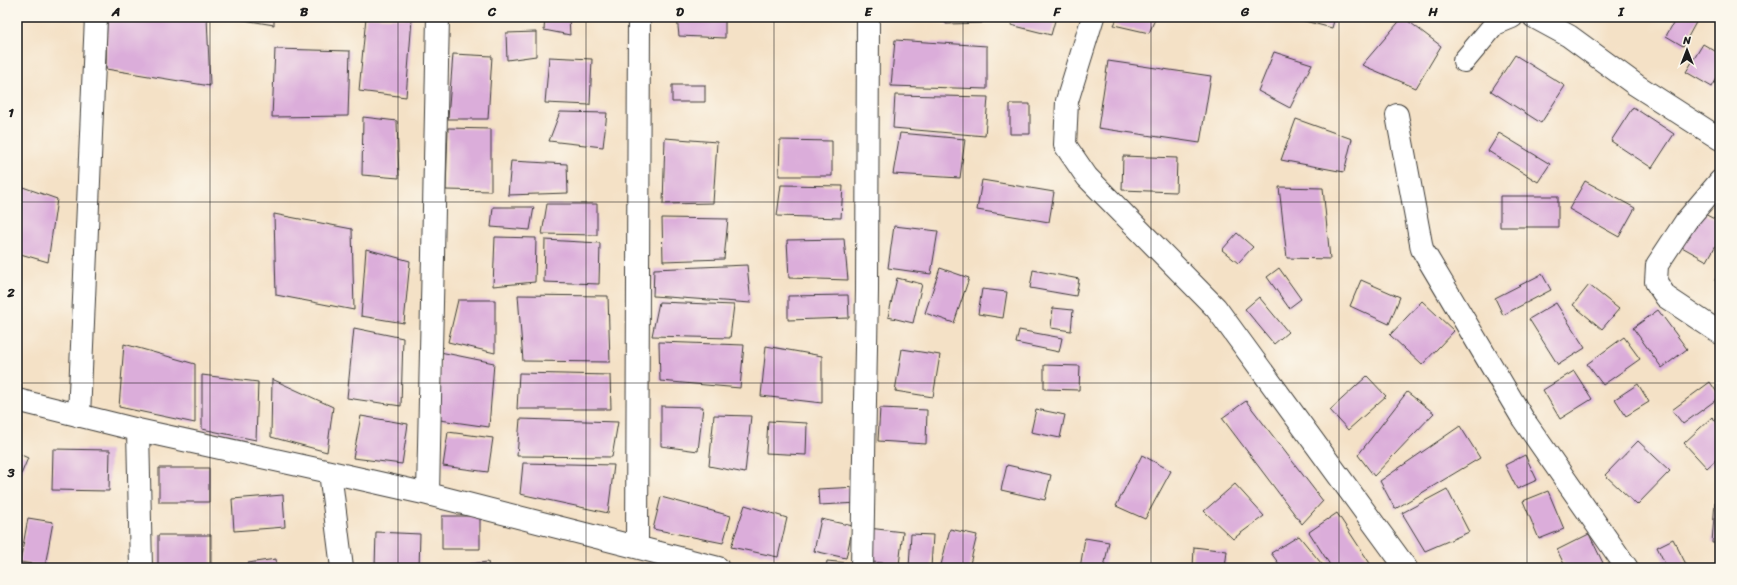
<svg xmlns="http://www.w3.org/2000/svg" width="1737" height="585" font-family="Sriracha,sans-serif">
<rect width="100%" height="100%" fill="#fbf7ec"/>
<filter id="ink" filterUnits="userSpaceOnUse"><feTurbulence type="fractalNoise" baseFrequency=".025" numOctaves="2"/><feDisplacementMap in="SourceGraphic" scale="8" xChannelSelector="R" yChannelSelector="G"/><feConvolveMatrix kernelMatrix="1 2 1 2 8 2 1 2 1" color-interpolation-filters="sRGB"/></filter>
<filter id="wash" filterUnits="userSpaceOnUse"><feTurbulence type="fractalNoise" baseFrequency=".012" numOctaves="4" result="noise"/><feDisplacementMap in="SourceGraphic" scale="16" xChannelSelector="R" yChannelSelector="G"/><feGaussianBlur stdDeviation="0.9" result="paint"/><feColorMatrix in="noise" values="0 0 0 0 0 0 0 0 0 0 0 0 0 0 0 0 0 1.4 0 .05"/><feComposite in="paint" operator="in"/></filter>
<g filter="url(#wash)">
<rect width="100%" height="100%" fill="#f4e1c6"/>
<g id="blocks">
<path fill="#dbadda" d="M59 17H73L72 20Z
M107 17H207L210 86 106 69Z
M232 17H274V25L232 18Z
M366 17 412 19 406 97 359 91Z
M545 17H569L570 35 544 30Z
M677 17H725V38L679 36Z
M945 17H982V23L946 24Z
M1013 17H1056L1051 35 1011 25Z
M1118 17H1156L1149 33 1114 25Z
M1289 17H1335L1332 28Z
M1403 17 1441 46 1416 88 1362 65Z
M1677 17H1699L1683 46 1666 36Z
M536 32V56L507 60 506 33Z
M895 40 987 46V89L891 86Z
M1703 44 1720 54V73L1712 87 1686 72Z
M275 49 350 51 348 116 272 117Z
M1274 52 1312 64 1290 108 1258 91Z
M453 54 492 56 488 119H448Z
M1515 55 1565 86 1541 123 1491 91Z
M549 57 592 59 590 105 545 103Z
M1108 61 1211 76 1200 143 1098 128Z
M672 85H705V102H672Z
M895 95 988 97 985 136 893 128Z
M1010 104H1030V134H1010Z
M1633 107 1674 134 1652 168 1611 141Z
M560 112 607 113 603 147 549 141Z
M363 117 397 121 399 178 362 175Z
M1296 119 1352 139 1344 172 1281 160Z
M448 128 491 129V191L446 190Z
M900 133 965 139 960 178 893 174Z
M1499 133 1550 164 1538 182 1488 151Z
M665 138 717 142 713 203 663 204Z
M780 140 832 141V176H779Z
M1123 156 1177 158 1176 192 1122 190Z
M511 161 567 164 568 193 508 195Z
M982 180 1054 192 1049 222 977 210Z
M1585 181 1635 208 1619 237 1569 209Z
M17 185 57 199 48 262 17 253Z
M781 185 843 186 841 218 777 216Z
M1279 187 1323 188 1330 259 1287 258Z
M1500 196H1558V227H1500Z
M547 204H597V235L542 234Z
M493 207H534L530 230 491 227Z
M1699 211 1720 222V238L1707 261 1680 246Z
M274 214 352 229 354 310 276 295Z
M662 218 728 219 724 259 663 261Z
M894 226 938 231 931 274 888 268Z
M1237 233 1253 247 1238 263 1222 250Z
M495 237 536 238 535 282 493 286Z
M844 239 848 280 789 278 787 240Z
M545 240 600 243 599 284 544 282Z
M366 249 410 261 404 323 361 316Z
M747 265 751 303 653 296 654 269Z
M940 268 969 278 954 323 925 313Z
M1279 268 1301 299 1289 308 1267 277Z
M1033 270 1079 279 1076 296 1030 288Z
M1720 273V284L1715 280Z
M1542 274 1551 290 1503 315 1495 298Z
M897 278 922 284 913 323 888 317Z
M1361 280 1400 297 1389 324 1350 306Z
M1589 285 1619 309 1602 329 1573 305Z
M982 289 1007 292 1003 318 978 314Z
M518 295 608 296 610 362 523 361Z
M848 295 849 318 788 320V296Z
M1259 297 1288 332 1274 344 1245 309Z
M458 300H495V353L448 342Z
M1422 301 1454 331 1422 365 1390 335Z
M659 302 734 305 730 338 652 336Z
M1556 303 1585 348 1558 365 1529 319Z
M1053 308 1073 310 1071 331 1051 328Z
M1658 310 1687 349 1662 368 1633 328Z
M354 328 403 338 401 406 347 398Z
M1019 330 1062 338 1059 352 1016 343Z
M1624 337 1640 359 1603 385 1587 364Z
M659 342 744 345 740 388 660 381Z
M124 344 195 364V423L119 407Z
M766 346 822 356V403L761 396Z
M902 349 940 355 933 397 895 391Z
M440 352 494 363 489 427 440 420Z
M1044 365 1080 366 1079 390 1044 389Z
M1574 371 1592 399 1560 419 1543 390Z
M519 373 610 375 611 409H517Z
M202 375 258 382 256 440 202 429Z
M1367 376 1386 396 1348 430 1330 410Z
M272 379 333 407 327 452 271 437Z
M1710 382 1720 397 1683 424 1672 410Z
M1638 384 1649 402 1626 416 1615 399Z
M1407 392 1434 413 1374 476 1358 455Z
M1246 401 1323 501 1302 524 1222 418Z
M661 406 703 407 698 451 661 446Z
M880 408 927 410 926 444 878 441Z
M1036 409 1065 415 1060 438 1031 432Z
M714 415 751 416 745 473 709 466Z
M361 416 408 424 402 464 353 458Z
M1712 417 1720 426V456L1707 468 1684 443Z
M520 419 618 422 612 457 517 456Z
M768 421 807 423 806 455 766 453Z
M1460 426 1480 458 1395 509 1380 481Z
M448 432 493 438 488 472 443 466Z
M1638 441 1670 471 1637 505 1605 475Z
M53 449 110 450 109 491 52 490Z
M17 453 28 458 17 484Z
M1142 455 1171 471 1145 519 1116 506Z
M1525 455 1537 480 1517 489 1505 465Z
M523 463 614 465 608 513 520 494Z
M1007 465 1051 475 1045 500 1001 490Z
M159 468H209V502H159Z
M1235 484 1264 516 1233 539 1204 511Z
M858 487 859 503 819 505 818 489Z
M1447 489 1469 532 1425 551 1402 513Z
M1548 491 1564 529 1539 539 1523 501Z
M283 495 285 527 234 531 232 499Z
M661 497 731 516 723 543 653 529Z
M1715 502 1720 503V543H1712Z
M745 505 787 518 778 557 731 547Z
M1337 513 1373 568H1332L1309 532Z
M442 516H480V549H442Z
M28 518 53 522 45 566 20 562Z
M821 519 853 526 846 558 814 551Z
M868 528 903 532 899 565 864 561Z
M950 529 977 535 969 568H956L941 565Z
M376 532 420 534 419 568H375Z
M911 534 933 535 931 568H909Z
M1589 534 1603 563 1592 568H1566L1557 550Z
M158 535H211V568H158Z
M1299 536 1325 568H1282L1271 553Z
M1085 538 1109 542 1104 568H1080Z
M1673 539 1688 568H1667L1657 547Z
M1194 547 1227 551 1225 568H1193Z
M276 559 277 568H248V563Z
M827 561 858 564V568H826Z
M488 562 489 568H471L470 564Z
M558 564 574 567V568H557Z"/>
</g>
</g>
<g filter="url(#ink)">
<use href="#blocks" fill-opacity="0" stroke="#3c3a36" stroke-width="1"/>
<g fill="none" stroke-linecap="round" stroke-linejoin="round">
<defs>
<path id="minor" d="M1093 17 1067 101 1065 145 1087 177 1216 308 1406 568
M1534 17 1569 36 1636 85 1720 139
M1464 61 1495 24 1512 17
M1397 115 1422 249 1523 419 1627 568
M1720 181 1686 221 1657 265 1656 282 1666 297 1720 333
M17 400 138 430 330 472 342 568
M79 416 96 17
M138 430 141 568
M330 472 428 494 718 568
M428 494 438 17
M637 546 639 17
M862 568 867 291 868 17"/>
</defs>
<use href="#minor" stroke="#3c3a36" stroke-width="24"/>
<use href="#minor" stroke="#fff" stroke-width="22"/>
</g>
</g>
<path fill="none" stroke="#1c1c1c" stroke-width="1" stroke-opacity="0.55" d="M210 17V568M398 17V568M586 17V568M774 17V568M963 17V568M1151 17V568M1339 17V568M1527 17V568M17 202H1720M17 383H1720"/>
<rect width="1737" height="585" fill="none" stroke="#fbf7ec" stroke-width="44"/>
<g transform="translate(1687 50)" stroke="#fbf7ec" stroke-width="3" paint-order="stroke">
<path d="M0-3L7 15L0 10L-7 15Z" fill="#1c1c1c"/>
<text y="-6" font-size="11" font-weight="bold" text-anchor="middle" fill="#1c1c1c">N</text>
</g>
<rect x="22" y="22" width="1693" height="541" fill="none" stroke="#1c1c1c" stroke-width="1.5"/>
<g font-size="13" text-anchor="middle" font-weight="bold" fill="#1c1c1c">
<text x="116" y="16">A</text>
<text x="304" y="16">B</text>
<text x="492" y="16">C</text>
<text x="680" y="16">D</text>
<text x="868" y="16">E</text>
<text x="1057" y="16">F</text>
<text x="1245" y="16">G</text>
<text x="1433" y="16">H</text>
<text x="1621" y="16">I</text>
<text x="11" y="117">1</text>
<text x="11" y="297">2</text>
<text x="11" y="477">3</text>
</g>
</svg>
